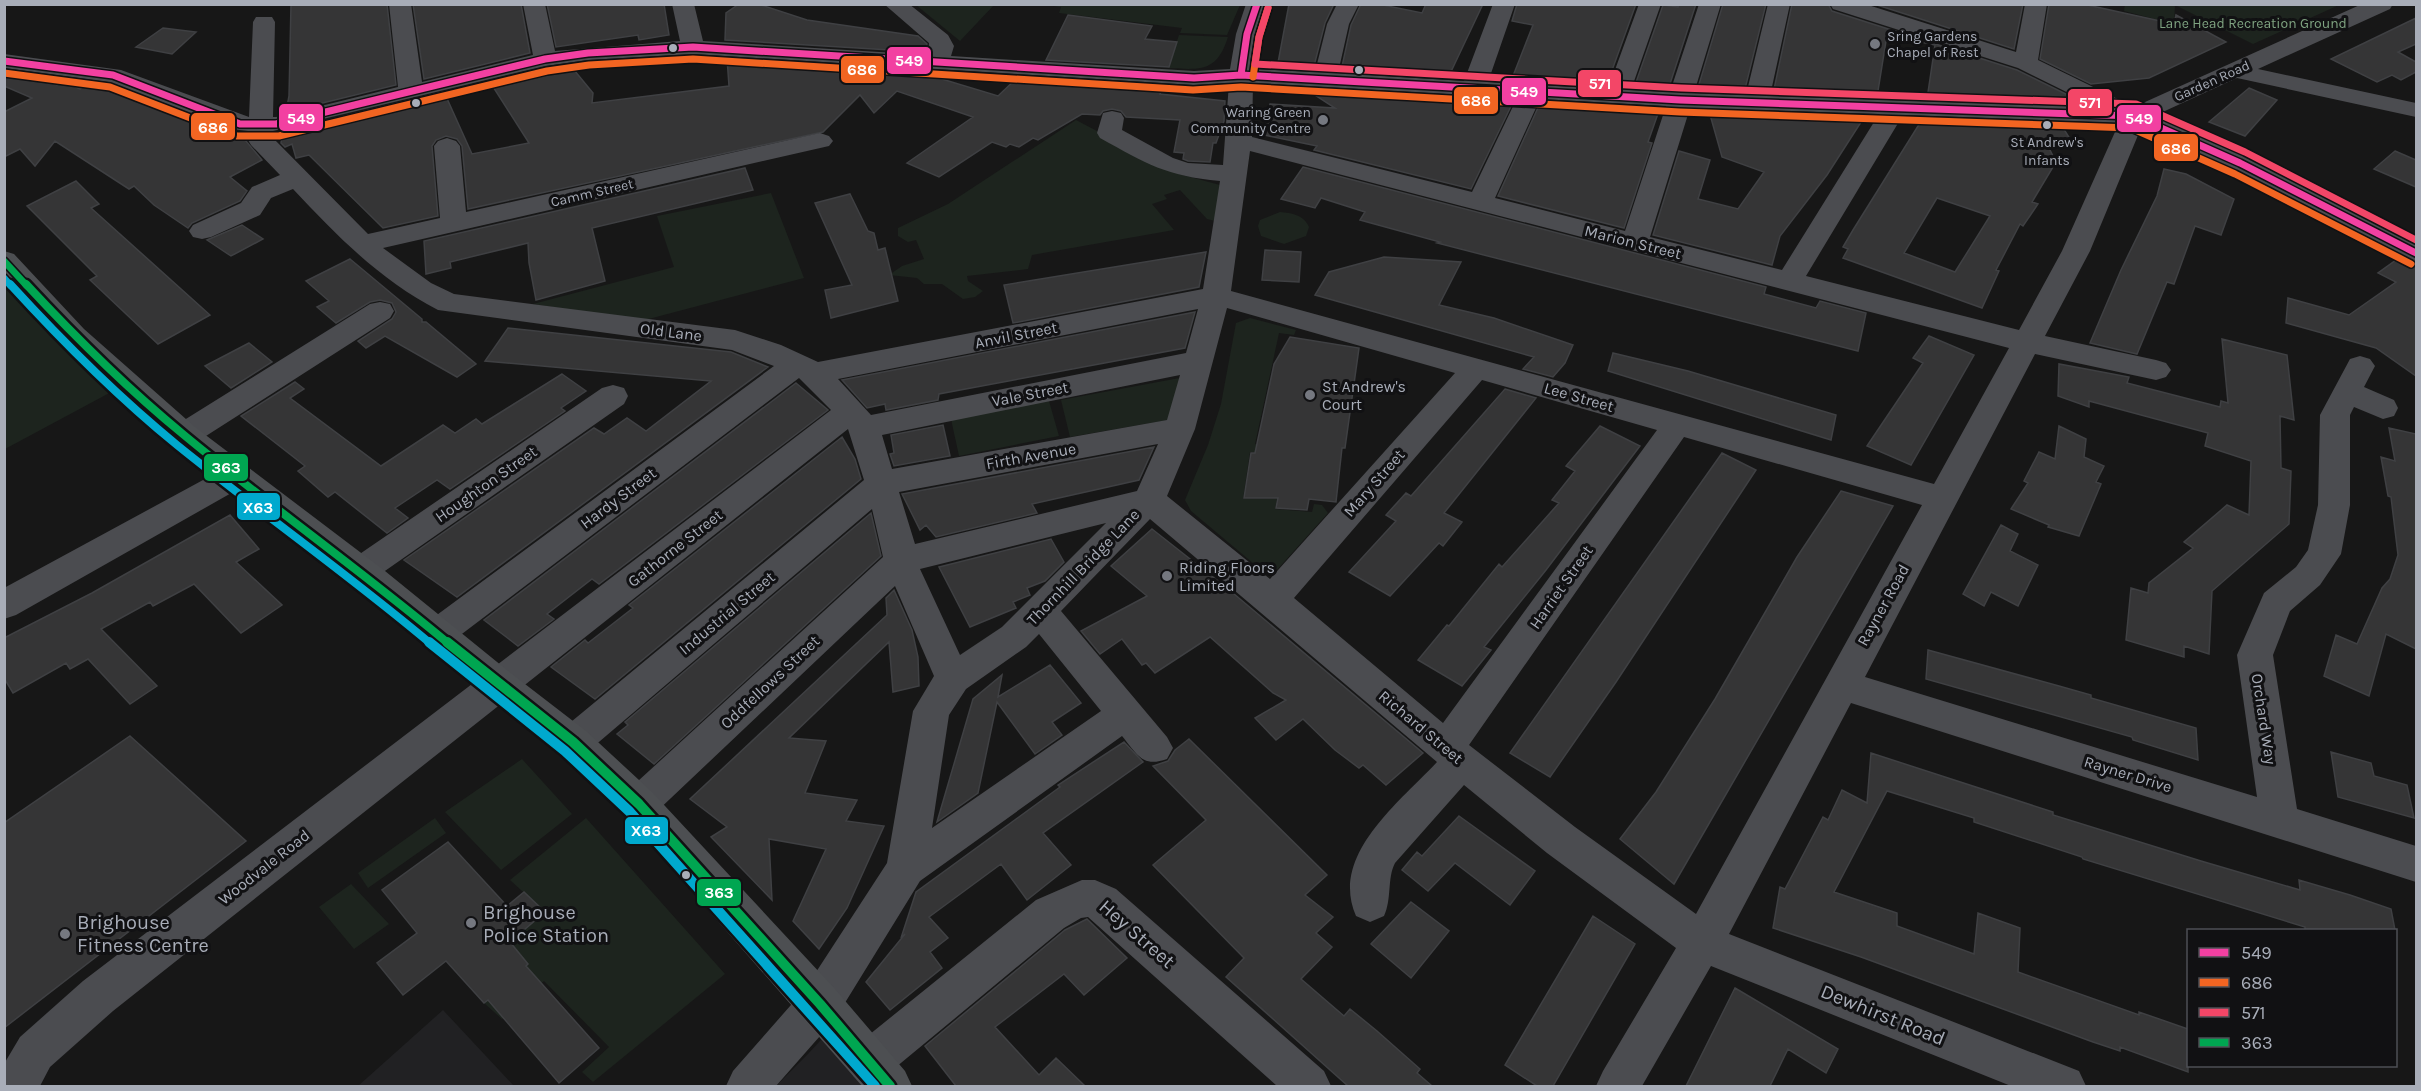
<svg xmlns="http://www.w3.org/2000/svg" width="2421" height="1091" font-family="Karla,sans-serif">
<rect width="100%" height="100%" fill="#171717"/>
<path fill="#212123" d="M443 1010 514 1086H358Z
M831 1029 881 1086H776L808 1054Z"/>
<path fill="#1d241e" d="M2125 4 2339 5 2253 44 2175 5 2174 24 2124 11Z
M916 5H994L960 41Z
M1046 5 1240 4V5L1227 35 1180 33 1182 28 1059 13 1061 7Z
M1179 35 1228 37C1217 72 1201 70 1168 68Z
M1076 120 1179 174 1220 185 1215 221 1207 219 1180 190 1164 195 1167 199 1152 204 1174 230 1032 255 1028 269 967 276 968 281 983 291 975 297 963 299 942 284H924L917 278 889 275 902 266 924 259 916 240 908 242 898 236V228L948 204Z
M771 193 804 278 641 321 533 304 674 267 657 216Z
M1280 212C1292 213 1304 215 1309 227L1306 236 1284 244 1261 236 1258 226 1260 220Z
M4 260 128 383 5 449H4Z
M1250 318 1296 330 1294 335 1279 333 1255 444 1277 445 1276 452H1250L1243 499H1277L1275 509 1312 512 1314 504 1322 505 1328 513 1275 572 1266 574 1191 511 1185 500 1208 445 1221 404 1236 323Z
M1185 377 1174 419 1070 437 1061 400Z
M1049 401 1059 436 959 456 951 419Z
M522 759 572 814 501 870 445 812Z
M435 818 446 833 368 888 358 873Z
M586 818 725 974 593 1082 582 1072 609 1047 544 981 502 1019 484 1003 528 964 510 942 545 912 510 880Z
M351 884 389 924 354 949 319 907Z"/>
<path fill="#353536" stroke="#3f4043" stroke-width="1.5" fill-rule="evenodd" d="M291 4H387L396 85 286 112 289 96Z
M413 4H521L530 53 424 79Z
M547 4H664L669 35 639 40 638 35 556 47Z
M739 4H758L807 20 918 36 927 44 926 47 923 52 725 40 726 13Z
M1289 4H1334L1325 23 1313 70 1277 68Z
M1361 4H1378L1422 13 1426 4H1483L1448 78 1341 71 1351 25Z
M1517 4H1636L1606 87 1511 81 1533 25 1512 21Z
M1679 4H1696L1668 90 1634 88 1663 5 1678 7Z
M1723 4H1766L1744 93 1697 91Z
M1792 4H1828L1832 11 2017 70 2076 99 2046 101 2048 103 1927 99 1935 45 1887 35 1877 97 1773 94Z
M1874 4H2023L2014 49Z
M2049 4H2083L2174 24 2176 15 2226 42 2149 78 2091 84 2040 59Z
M1068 15 1152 26 1145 39 1177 42 1169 67 1046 60Z
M2416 18V44L2398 52 2416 62V72L2401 80 2392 75 2377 82 2331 59Z
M163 28 196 32 172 54 136 47Z
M727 58 912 70 998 96 1018 77 1163 85 1160 94 1225 101 1224 121 1216 143H1213L1210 162 1188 161 1183 159 1184 153 1174 152 1180 120 1126 117 1121 111 1112 109 1103 111 1100 115 1082 114 1038 140 1033 138 1019 147 1010 144 1006 147 992 142 939 177 907 163 973 117 897 91 874 113 860 95 823 132 468 209 462 146 457 139 446 136 436 140 432 146 438 216 383 228 309 155 296 158 292 144 285 147 281 143 283 131 444 92 472 154 529 143 490 82 570 65 593 93 592 103 729 86Z
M4 70 32 74 57 85 64 81 80 89 89 82 107 84 148 100 192 124 194 117 218 126 246 141 262 160 230 177 247 191 240 201 192 223 188 228 154 205 134 186 129 189 55 141 35 166 20 149 4 157V112L32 98 4 86Z
M1304 88 1514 100 1471 189 1314 150 1317 146 1264 135 1270 104 1335 108Z
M2249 88 2277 100 2245 136 2209 122Z
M1541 101 1660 108 1648 142 1652 143 1624 228 1498 196Z
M1709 111 1865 116 1827 175 1780 236 1772 265 1653 235 1679 151 1710 160 1698 199 1738 209 1764 172 1722 157Z
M1923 118 2060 123 2072 142H2046L2056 162 2032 202 2038 204 2023 226 2020 224 1996 270 1999 271 1982 308 1843 258 1848 249 1843 247 1853 230ZM1937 198 1990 216 1955 272 1904 253Z
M2395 151 2416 160V187L2374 169Z
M1303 167 1766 287 1764 294 1816 308 1820 301 1866 313 1858 351 1437 243 1440 242 1360 220 1365 212 1321 198 1315 208 1281 199Z
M745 168 753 190 592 228 605 281 536 300 529 263 528 243 450 262 451 268 426 274 424 241Z
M2164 169 2186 174 2234 199 2221 235 2195 226 2174 284 2167 282 2137 354 2090 343 2121 270 2157 196Z
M76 181 99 204 91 208 210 315 158 344 90 280 97 276 27 206Z
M850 194 868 231 874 233 878 250 885 248 898 301 831 318 825 290 852 285 815 203Z
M242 225 263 239 231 256 207 240Z
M1265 250 1301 252 1299 282 1262 280Z
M1206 252 1199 287 1013 323 1004 285Z
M1384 257 1461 262 1439 305 1494 318 1573 345 1565 363 1553 377 1523 369 1534 357 1315 295 1329 272Z
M2399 258 2416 267V376L2376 348 2286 323 2288 298 2349 315 2396 282 2378 273Z
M350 259 422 319V322H426L476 364 457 377 385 336 366 348 358 341 392 319 396 312 392 303 380 300 370 302 336 323 317 307 329 301 306 281Z
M1195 312 1185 348 939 394 938 400 886 410 885 404 867 408 842 380Z
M508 328 731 352 768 367 457 597 404 560 594 428 604 434 627 418 646 431 711 381 485 361Z
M1929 336 1974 355 1911 465 1867 446 1923 363 1913 358Z
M1290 337 1359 348 1345 448H1342L1336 502 1309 499 1307 510 1276 508 1278 498H1244L1251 453H1255L1274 364Z
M2222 339 2287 355 2294 420 2280 416 2281 468 2291 471 2289 524 2212 591 2209 654 2184 646V657L2126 640 2131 588 2148 593 2149 583 2193 548 2184 542 2227 505 2249 515 2251 461 2205 446 2208 433 2089 401V407L2058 396 2059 364 2129 377 2127 383 2220 407 2221 401 2228 403Z
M249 343 272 362 231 388 205 366Z
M1613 353 1688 371 1836 415 1831 440 1608 371Z
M562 374 586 391 561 408 565 411 450 489 437 480 395 508 408 518 387 533 335 492 328 497 298 471 305 466 241 416 295 382 304 389 290 398 381 466 443 425 455 433 476 419 482 424Z
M796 383 828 410 599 584 592 579 547 614 554 619 518 646 484 620Z
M1505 389 1536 398 1444 513 1462 522 1443 546 1439 543 1390 596 1349 572 1396 521 1386 515 1406 493 1411 496Z
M943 425 950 456 894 466 890 454 894 453 891 435Z
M1600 426 1640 446 1546 570 1484 647 1491 650 1462 686 1418 660 1447 625 1449 626 1499 564 1502 567 1559 503 1552 500 1575 471 1566 466Z
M2059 426 2086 439 2084 457 2104 466 2096 482 2101 484 2079 536 2048 527 2049 525 2011 509 2028 483 2024 481 2039 452 2055 459Z
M2389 428 2416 434V649L2386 634 2369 696 2324 676 2336 635 2357 644 2382 588 2390 579 2398 555 2391 497 2388 496 2381 457 2395 461Z
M842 437 855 459 861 479 595 699 551 667 585 640 588 643 633 608 629 605Z
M1154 447 1139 480 1032 504 1037 513 936 537 926 525 920 530 902 494Z
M1722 453 1756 470 1616 682 1550 777 1510 753Z
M1841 491 1893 506 1674 884 1620 839 1656 792 1715 699 1797 557Z
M871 513 881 556 654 764 617 734 628 725 625 722Z
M230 515 259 549 236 562 282 605 241 633 194 584 153 606 150 602 101 629 157 686 130 704 88 659 70 669 66 663 13 693 4 678V638L92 593Z
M2001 525 2018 534 2010 551 2038 565 2018 606 1991 592 1984 606 1963 594Z
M1152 529 1227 588 1423 753 1386 785 1363 765 1359 768 1335 750 1303 719 1276 740 1255 718 1286 700 1273 693 1210 637 1155 673 1146 663 1142 665 1122 639 1100 654 1081 631 1147 596 1111 566Z
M1051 539 1064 562 1045 581 1027 588 1030 595 1013 602 1016 608 970 627 939 567Z
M894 590 912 630 918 657 919 686 893 692 889 642 789 738 826 741 805 793 857 800 846 821 884 826 847 908 819 949 793 921 826 849 769 839 772 900 711 837 727 827 690 799 887 615 886 598Z
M1928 650 2059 686 2091 695V698L2196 728 2198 760 2133 740 2132 737 1926 679Z
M1050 665 1081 703 1052 722 1062 735 1035 754 997 702 978 793 937 822 973 699 1002 675 998 697Z
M130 736 246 841 4 1028V823Z
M1189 739 1327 875 1305 895 1333 917 1316 933 1332 947 1301 979 1344 1016 1350 1009 1377 1031 1420 1069 1417 1073 1432 1086H1348L1226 977 1244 958 1153 865 1206 820 1153 766 1168 761 1175 750Z
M1124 742 1143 762 1043 833 1071 865 1027 900 1001 864 929 917 948 938 930 952 942 968 890 1010 866 982 905 934 901 938 916 892 1060 787 1058 785Z
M2331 752 2371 763 2374 776 2407 785 2414 818 2338 797Z
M1871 753 2053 812V815L2201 861 2300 890 2299 880 2350 895 2391 909 2395 930H2305V927L2083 859 2082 857 1974 822V818L1887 791 1834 892 1897 913V926L1974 954 1978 913 2020 928 2018 972 2139 1015V1012L2188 1029V1072L2120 1047V1051L2093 1042 1861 957 1773 928 1780 887 1785 889 1823 817 1828 820 1842 790 1867 803Z
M1459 816 1535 871 1510 905 1455 863 1428 891 1402 870 1417 852 1422 856Z
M448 842 507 906 524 892 545 912 510 942 528 964 526 966 599 1048 559 1083 488 1000 484 1003 446 961 403 995 377 963 417 933 382 890Z
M1411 902 1449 931 1411 978 1371 944Z
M1593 916 1635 944 1553 1086H1537L1505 1065Z
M1087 919 1127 958 1084 995 1064 974 995 1027 1039 1075 1056 1058 1085 1086H956L925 1046 1065 930Z
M1735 988 1838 1049 1826 1073 1788 1049 1770 1086H1686Z"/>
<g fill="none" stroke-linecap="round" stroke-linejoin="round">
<path fill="#4b4c50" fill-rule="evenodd" d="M389 4H411L422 82 533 55 523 4H545L555 51 680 41 672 4H694L703 41 928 55 929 43 884 4H909L948 35 954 46 951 56 1194 71 1230 69 1236 34 1246 4H1268L1258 34 1254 69 1315 72 1327 24 1337 4H1359L1349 24 1338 73 1464 81 1493 4H1515L1488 82 1608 89 1639 4H1661L1631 90 1670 92 1699 4H1721L1694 93 1746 95 1768 4H1790L1770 96 2097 107 2018 68 1833 9 1830 4H1865L2016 52 2025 4H2047L2038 60 2134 107 2362 4H2393L2390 9 2258 69 2416 103V117L2237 78 2154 116 2249 158 2416 242V262L2406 259 2231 168 2141 128 2090 251 2045 336 2156 360 2166 363 2171 370 2166 377 2156 380 2035 354 1865 677 2257 797 2237 655 2264 593 2296 567 2308 550 2318 505 2320 415 2350 359 2360 356 2370 359 2375 366 2364 387 2394 400 2398 408 2394 416 2383 419 2354 407 2350 415V505L2341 554 2320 585 2290 611 2273 655 2297 809 2416 846V882L1851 703 1729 934 2079 1071 2086 1086H2011L1711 966 1642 1086H1596L1603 1071 1676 948 1547 853 1464 785 1395 863C1387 878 1392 899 1384 916L1370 922 1356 916C1329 855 1400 802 1437 762L1150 519 1061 611 1167 737 1173 748 1167 759C1142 768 1137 754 1122 736L920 881 835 1019 776 1086H726L733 1071 805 989 887 863 913 711 934 676 895 586 652 816 639 821 626 816 620 804 626 792 883 557 872 509 586 753 573 758 560 753 555 742 560 731 864 480 848 429 113 1011 50 1067 40 1086H4V1064L20 1037 83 981 831 410 799 378 450 643 438 647 426 643 421 633 426 623 774 366 732 350 438 310C380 280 337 236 293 189L271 198 260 215 211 237 202 239 193 237 189 231 193 225 241 203 252 187 280 175 251 145 248 140V131L231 129 108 82 4 68V54L121 70 249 117 253 22 256 17H272L275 22 273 117H276L398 87ZM693 54 1194 85 1229 83 1223 165 1188 163 1173 158 1122 130 1124 118 1121 113 1112 111 1103 113 1097 133 1100 138C1147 164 1166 176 1220 181L1203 289 818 362 781 345 735 330 454 294 431 283 383 248 829 146 833 141 829 136 820 133 466 212 460 146 456 141 447 138 438 141 434 146 440 218 368 234 273 138V131L545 66 588 60ZM1253 83 1517 98 1472 192 1252 137ZM1540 99 1666 106 1625 231 1495 198ZM1690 108 1879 114 1782 270 1650 237ZM1903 115 2119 123 2062 251 2019 330 1806 276ZM1250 151 2009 348 1934 484 1231 291ZM1227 308 1455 373 1270 579 1167 496 1195 429ZM1198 309 1186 353 871 415 838 379ZM1180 375 1167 420 892 469 882 435ZM1482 380 1657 430 1443 723 1294 598ZM1684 437 1922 505 1696 914 1575 827 1469 745ZM1158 444 1137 491 915 544 899 492ZM1106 523 1002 627 960 655 920 569ZM1039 634 1101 711 932 828 949 715 966 689 1026 647Z
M380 302 390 304 394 311 390 318 195 443 184 446 173 443 169 435 173 427 370 304Z
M613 385 624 388 628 396 624 404 372 580 360 584 348 580 343 571 348 562 602 388Z
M238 463 249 467 254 475 249 483 16 615 4 619V588L227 467Z
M1082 880H1095L1116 889 1324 1071 1331 1086H1277L1088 917 1081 918 1064 928 884 1077 869 1084 854 1077 847 1062 854 1047 1036 900Z"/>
<path fill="#4d4f52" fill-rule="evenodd" d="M4 251 14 254 84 329 195 427 385 571 512 674 586 731 652 792 835 989 905 1071 912 1086H862L626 816 560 753 486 696 361 589 173 443 64 343 4 277Z"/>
<defs>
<path id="bus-1" d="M4 61 113 75 240 124H276L545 59 588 53 693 47 1194 78 1241 75 1680 100 2134 116 2240 163 2416 253
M1241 75 1247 34 1257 4"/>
<path id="bus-2" d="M4 73 110 87 237 136H279L547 71 589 65 693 59 1193 90 1241 87 1680 112 2131 128 2235 174 2411 264
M1253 77 1259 37 1268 8"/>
<path id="bus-3" d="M1268 8 1259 37 1255 64 1681 88 2136 104 2245 152 2416 240"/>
<path id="bus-4-far2" d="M4 261 27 286"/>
<path id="bus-4-far1" d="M26 284C76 338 128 389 184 435 271 507 363 572 449 644"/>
<path id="bus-4" d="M447 642 573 742 639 804 820 1004 890 1086"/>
<path id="bus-5-far2" d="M4 278 11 286"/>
<path id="bus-5-far1" d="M10 284C62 341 117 396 177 445 261 513 348 574 431 644"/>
<path id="bus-5" d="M429 642 565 751 630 812 875 1086"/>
</defs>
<use href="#bus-1" stroke="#111113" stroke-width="10"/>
<use href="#bus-2" stroke="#111113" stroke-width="10"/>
<use href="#bus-3" stroke="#111113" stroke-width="10"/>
<use href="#bus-4-far2" stroke="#111113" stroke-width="10"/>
<use href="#bus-4-far1" stroke="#111113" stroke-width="13"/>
<use href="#bus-4" stroke="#111113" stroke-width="15"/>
<use href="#bus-5-far2" stroke="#111113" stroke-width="10"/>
<use href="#bus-5-far1" stroke="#111113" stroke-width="13"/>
<use href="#bus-5" stroke="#111113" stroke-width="15"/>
<use href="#bus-1" stroke="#f240a1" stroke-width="7"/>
<use href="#bus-2" stroke="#f26522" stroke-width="7"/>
<use href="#bus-3" stroke="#f34667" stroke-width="7"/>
<use href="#bus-4-far2" stroke="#00a651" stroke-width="7"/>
<use href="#bus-4-far1" stroke="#00a651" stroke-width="8"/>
<use href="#bus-4" stroke="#00a651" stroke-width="10"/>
<use href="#bus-5-far2" stroke="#00a9ce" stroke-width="7"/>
<use href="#bus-5-far1" stroke="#00a9ce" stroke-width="8"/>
<use href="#bus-5" stroke="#00a9ce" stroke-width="10"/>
</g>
<g fill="#757880" stroke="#111113" stroke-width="2">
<circle cx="1875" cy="44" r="6"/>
<circle cx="1323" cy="120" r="6"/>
<circle cx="1310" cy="395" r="6"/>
<circle cx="1167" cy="576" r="6"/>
<circle cx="471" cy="923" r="6"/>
<circle cx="65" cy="934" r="6"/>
</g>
<g fill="#a8adb8" stroke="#111113" stroke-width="2">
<circle cx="673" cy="48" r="5"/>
<circle cx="1359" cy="70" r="5"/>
<circle cx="416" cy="103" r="5"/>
<circle cx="2047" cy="125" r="5"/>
<circle cx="686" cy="875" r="5"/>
</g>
<g text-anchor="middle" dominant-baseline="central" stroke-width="6" stroke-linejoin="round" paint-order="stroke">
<g font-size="14" fill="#7fa381" stroke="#111113">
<text x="2253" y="23">Lane Head Recreation Ground</text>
</g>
<g font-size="14" fill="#a8adb8" stroke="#111113" text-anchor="start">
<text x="1887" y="36">Sring Gardens<tspan x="1887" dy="16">Chapel of Rest</tspan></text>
<text x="1311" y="112" text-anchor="end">Waring Green<tspan x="1311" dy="16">Community Centre</tspan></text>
</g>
<g font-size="14" fill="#a8adb8" stroke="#111113">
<text transform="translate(2212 81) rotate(-24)">Garden Road</text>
<text transform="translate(592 193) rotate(-13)">Camm Street</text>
</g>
<g font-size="14" fill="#a8adb8" stroke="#111113">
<text x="2047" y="142">St Andrew's<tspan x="2047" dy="18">Infants</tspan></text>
</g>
<g font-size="16" fill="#a8adb8" stroke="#111113">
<text transform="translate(1633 242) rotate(14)">Marion Street</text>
<text transform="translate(671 332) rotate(7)">Old Lane</text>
<text transform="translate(1016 335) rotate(-11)">Anvil Street</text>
<text transform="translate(1030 394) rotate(-11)">Vale Street</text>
<text transform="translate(1579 397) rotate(16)">Lee Street</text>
<text transform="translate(1031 456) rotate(-10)">Firth Avenue</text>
<text transform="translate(1374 483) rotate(-49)">Mary Street</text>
<text transform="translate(486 484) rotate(-35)">Houghton Street</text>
<text transform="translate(618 498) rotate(-37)">Hardy Street</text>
<text transform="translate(675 548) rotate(-38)">Gathorne Street</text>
<text transform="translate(1083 567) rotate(-46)">Thornhill Bridge Lane</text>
<text transform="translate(1561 587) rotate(-55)">Harriet Street</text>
<text transform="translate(1883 605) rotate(-61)">Rayner Road</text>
<text transform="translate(727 613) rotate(-40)">Industrial Street</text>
<text transform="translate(770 682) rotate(-43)">Oddfellows Street</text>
<text transform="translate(2264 719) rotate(81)">Orchard Way</text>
<text transform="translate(1421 727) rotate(40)">Richard Street</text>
<text transform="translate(2128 774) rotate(17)">Rayner Drive</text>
<text transform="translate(264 867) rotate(-38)">Woodvale Road</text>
</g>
<g font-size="16" fill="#a8adb8" stroke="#111113" text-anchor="start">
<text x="1322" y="386">St Andrew's<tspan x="1322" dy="18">Court</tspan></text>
<text x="1179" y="567">Riding Floors<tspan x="1179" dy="18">Limited</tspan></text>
</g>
<g font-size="20" fill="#a8adb8" stroke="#111113" text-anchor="start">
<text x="483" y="912">Brighouse<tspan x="483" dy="23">Police Station</tspan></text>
<text x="77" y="922">Brighouse<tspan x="77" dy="23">Fitness Centre</tspan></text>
</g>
<g font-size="20" fill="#a8adb8" stroke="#111113">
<text transform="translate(1137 934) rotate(41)">Hey Street</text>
<text transform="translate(1883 1015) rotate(22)">Dewhirst Road</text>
</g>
</g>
<g stroke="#111113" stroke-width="2">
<rect x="886" y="46" width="46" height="29" rx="6" fill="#f240a1"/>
<rect x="840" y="55" width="45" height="29" rx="6" fill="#f26522"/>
<rect x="1577" y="69" width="45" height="29" rx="6" fill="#f34667"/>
<rect x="1501" y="77" width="46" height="29" rx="6" fill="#f240a1"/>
<rect x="1453" y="86" width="46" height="29" rx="6" fill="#f26522"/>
<rect x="2067" y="88" width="46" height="29" rx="6" fill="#f34667"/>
<rect x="278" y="103" width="46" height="29" rx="6" fill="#f240a1"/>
<rect x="2116" y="104" width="46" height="29" rx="6" fill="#f240a1"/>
<rect x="190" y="112" width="46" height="29" rx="6" fill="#f26522"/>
<rect x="2153" y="133" width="46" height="29" rx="6" fill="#f26522"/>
<rect x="203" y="453" width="46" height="29" rx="6" fill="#00a651"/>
<rect x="236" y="492" width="45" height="29" rx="6" fill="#00a9ce"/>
<rect x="624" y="816" width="45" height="29" rx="6" fill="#00a9ce"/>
<rect x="696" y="878" width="46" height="29" rx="6" fill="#00a651"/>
</g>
<g font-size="16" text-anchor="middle" font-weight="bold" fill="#fff">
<text x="909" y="66">549</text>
<text x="862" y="75">686</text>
<text x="1600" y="89">571</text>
<text x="1524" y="97">549</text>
<text x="1476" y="106">686</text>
<text x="2090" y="108">571</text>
<text x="301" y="124">549</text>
<text x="2139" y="124">549</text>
<text x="213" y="133">686</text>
<text x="2176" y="154">686</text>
<text x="226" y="473">363</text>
<text x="258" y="513">X63</text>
<text x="646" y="836">X63</text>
<text x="719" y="898">363</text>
</g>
<rect width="2421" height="1091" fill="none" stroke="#a8adb8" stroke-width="12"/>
<rect x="2187" y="929" width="210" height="138" fill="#111113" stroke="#4d4f55" stroke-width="1.5"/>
<rect x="2199" y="948" width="30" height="9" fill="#f240a1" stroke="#4d4f55" stroke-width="1.5"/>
<text x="2241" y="959" font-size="18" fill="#a8adb8">549</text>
<rect x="2199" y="978" width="30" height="9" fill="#f26522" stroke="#4d4f55" stroke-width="1.5"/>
<text x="2241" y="989" font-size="18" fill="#a8adb8">686</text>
<rect x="2199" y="1008" width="30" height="9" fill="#f34667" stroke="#4d4f55" stroke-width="1.5"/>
<text x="2241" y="1019" font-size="18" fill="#a8adb8">571</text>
<rect x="2199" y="1038" width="30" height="9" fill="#00a651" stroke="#4d4f55" stroke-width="1.5"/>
<text x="2241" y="1049" font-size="18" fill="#a8adb8">363</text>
</svg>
